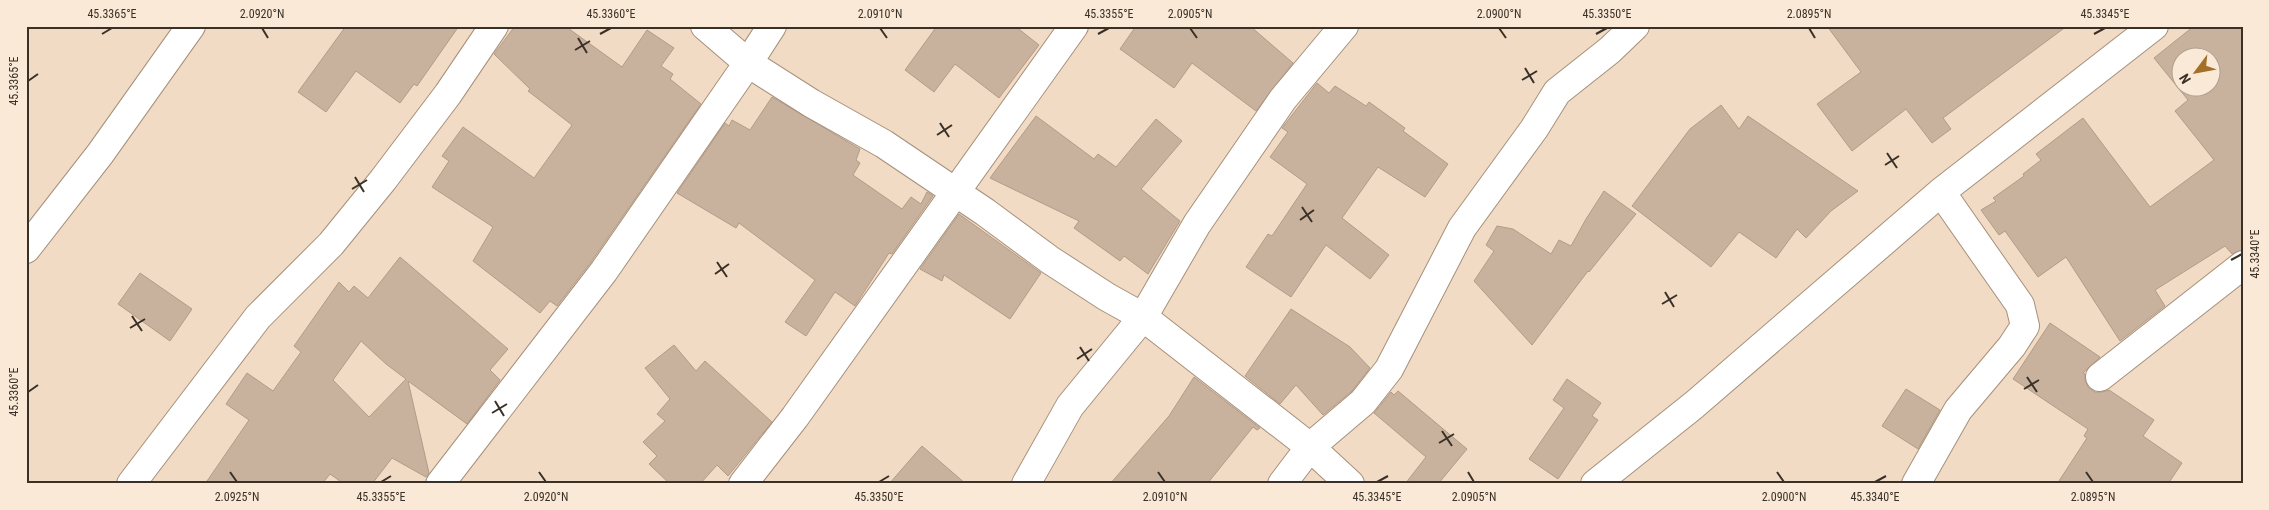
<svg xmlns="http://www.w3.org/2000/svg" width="2269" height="510" font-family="'Roboto Condensed',sans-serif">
<rect width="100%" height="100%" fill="#f2dbc4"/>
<path fill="#c8b29d" stroke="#b29c87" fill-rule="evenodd" d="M346 26H459L417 86 414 84 400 103 356 71 326 112 298 92Z
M515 26H565L622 67 647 30 674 48 661 66 673 74 670 79 701 104 591 262 557 306 550 301 540 313 473 261 493 227 432 187 449 161 442 156 463 127 534 178 572 125 528 91 530 89 494 54Z
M937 26H1015L1039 45 999 98 955 64 934 92 905 70Z
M1136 26H1250L1293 63 1256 111 1192 63 1174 88 1120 49Z
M1827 26H2067L1943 118 1951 129 1932 143 1906 109 1852 151 1817 104 1861 72Z
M2194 26H2243V250L2232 254 2225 246 2155 290 2165 306 2120 341 2066 257 2038 277 2005 231 1999 235 1981 210 1996 201 1993 198 2024 176 2023 174 2041 160 2036 154 2083 118 2150 207 2214 160 2175 111 2188 100 2154 58ZM2182 58H2212V88H2182Z
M1317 83 1329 93 1335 86 1366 106 1369 102 1405 128 1403 131 1448 164 1425 197 1378 167 1342 218 1389 255 1370 279 1326 245 1291 297 1246 267 1268 234 1272 236 1307 184 1270 157 1288 132 1282 128Z
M772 97 860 149 856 160 860 163 853 175 902 209 911 197 921 204 927 192 933 196 892 254 889 253 855 306 835 292 806 336 785 322 815 280 739 223 736 228 677 193 725 123 729 126 732 120 750 130Z
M1721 105 1739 129 1748 116 1858 191 1831 211 1806 238 1797 229 1776 258 1739 232 1711 267 1632 206 1690 129Z
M1036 116 1094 159 1098 154 1116 167 1156 119 1182 141 1141 189 1180 221 1148 274 1124 256 1120 261 1074 228 1079 221 990 178Z
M1604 191 1636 214 1589 272 1588 271 1532 345 1474 281 1494 251 1486 245 1497 226 1513 229 1551 254 1559 240 1571 246 1586 219Z
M959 214 1041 273 1010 319 944 275 942 281 920 269Z
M400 257 508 349 490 370 500 380 467 424 408 381 429 473 426 477 392 458 372 484H344L330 474 322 484H205L249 420 226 404 247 373 273 391 301 352 294 346 339 282 349 292 354 286 368 298ZM361 341 386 364 406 379 369 417 333 380Z
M140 273 192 309 170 341 118 304Z
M1291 309 1350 347 1370 368 1352 391 1323 415 1296 385 1280 404 1245 376Z
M2050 323 2100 357 2083 373 2085 374V380L2088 387 2095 392H2102L2109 390 2154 420 2143 436 2182 463 2168 484H2057L2087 438 2084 436 2088 429 2013 379Z
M674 345 696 371 705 361 772 422 728 476 717 465 700 484H670L649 464 657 456 643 442 665 421 657 414 670 399 645 368Z
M1194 377 1260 428 1257 430 1253 427 1207 484H1110L1169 416Z
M1567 379 1601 403 1592 416 1598 420 1558 479 1529 459 1564 408 1553 400Z
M1906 389 1940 410 1918 449 1882 426Z
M1398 391 1467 449 1438 484H1405L1426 457 1374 413 1391 392 1394 395Z
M922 446 966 484H889Z"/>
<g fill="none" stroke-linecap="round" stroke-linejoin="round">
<defs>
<path id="street" d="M705 26 748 63 811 103 884 144 985 212 1050 260 1107 297 1143 317 1310 447 1350 484
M26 249 100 154 191 26
M2100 377 2243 265
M131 484 258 317 331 244 383 180 448 94 494 26
M440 484 604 271 748 63 772 26
M743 484 795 417 1074 26
M1026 484 1070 406 1143 317 1197 224 1283 99 1344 26
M1282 484 1310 447 1363 402 1389 369 1462 228 1534 129 1557 92 1610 50 1635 26
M1595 484 1694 405 1941 192 2154 26
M1916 484 1958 410 2012 346 2025 326 2020 305 1941 192"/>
</defs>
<use href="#street" stroke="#a6907b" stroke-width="30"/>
<use href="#street" stroke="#fff" stroke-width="28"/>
</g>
<path fill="none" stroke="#393027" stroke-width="2" d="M262 28 268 38M880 28 887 38M1190 28 1197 38M1499 28 1506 38M1809 28 1815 38M102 34 112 28M600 34 611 28M1098 34 1109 28M1596 34 1607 28M2094 34 2105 28M578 38 587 53M575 50 590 41M1525 68 1534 83M1522 80 1537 71M28 81 38 74M940 123 949 137M937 135 952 125M1887 153 1897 168M1885 165 1899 156M355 177 364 192M352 189 367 180M1302 207 1312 222M1300 220 1314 210M2231 260 2242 254M717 262 727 277M715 274 729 264M1665 292 1674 307M1662 304 1677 295M132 316 142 331M130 328 145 319M1080 347 1089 361M1077 359 1092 349M2027 377 2037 392M2024 389 2039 380M28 392 38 385M495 401 504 416M492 413 507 404M1442 431 1452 446M1439 443 1454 434M230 472 237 482M539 472 546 482M1158 472 1165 482M1468 472 1474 482M1777 472 1784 482M2086 472 2093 482M381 482 391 476M879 482 889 476M1377 482 1388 476M1875 482 1886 476"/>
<rect width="2269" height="510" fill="none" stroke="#fbe9d7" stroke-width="55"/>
<g transform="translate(2196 72) rotate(238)"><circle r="24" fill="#fbe9d7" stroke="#ad9f91"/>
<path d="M0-4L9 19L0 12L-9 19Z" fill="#a46f28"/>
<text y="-8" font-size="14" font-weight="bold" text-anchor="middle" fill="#393027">N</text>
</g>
<rect x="28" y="28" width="2214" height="454" fill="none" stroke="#393027" stroke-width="2"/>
<g font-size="12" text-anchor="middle" fill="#393027">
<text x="112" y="18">45.3365°E</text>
<text x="262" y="18">2.0920°N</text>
<text x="611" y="18">45.3360°E</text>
<text x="880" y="18">2.0910°N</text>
<text x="1109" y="18">45.3355°E</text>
<text x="1190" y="18">2.0905°N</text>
<text x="1499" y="18">2.0900°N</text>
<text x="1607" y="18">45.3350°E</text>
<text x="1809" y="18">2.0895°N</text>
<text x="2105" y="18">45.3345°E</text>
<text transform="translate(14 81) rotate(-90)" y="4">45.3365°E</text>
<text transform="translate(2255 254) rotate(-90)" y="4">45.3340°E</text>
<text transform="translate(14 392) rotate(-90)" y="4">45.3360°E</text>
<text x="237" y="501">2.0925°N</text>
<text x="381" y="501">45.3355°E</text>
<text x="546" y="501">2.0920°N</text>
<text x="879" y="501">45.3350°E</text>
<text x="1165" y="501">2.0910°N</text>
<text x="1377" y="501">45.3345°E</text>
<text x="1474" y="501">2.0905°N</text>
<text x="1784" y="501">2.0900°N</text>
<text x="1875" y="501">45.3340°E</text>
<text x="2093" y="501">2.0895°N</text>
</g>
</svg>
